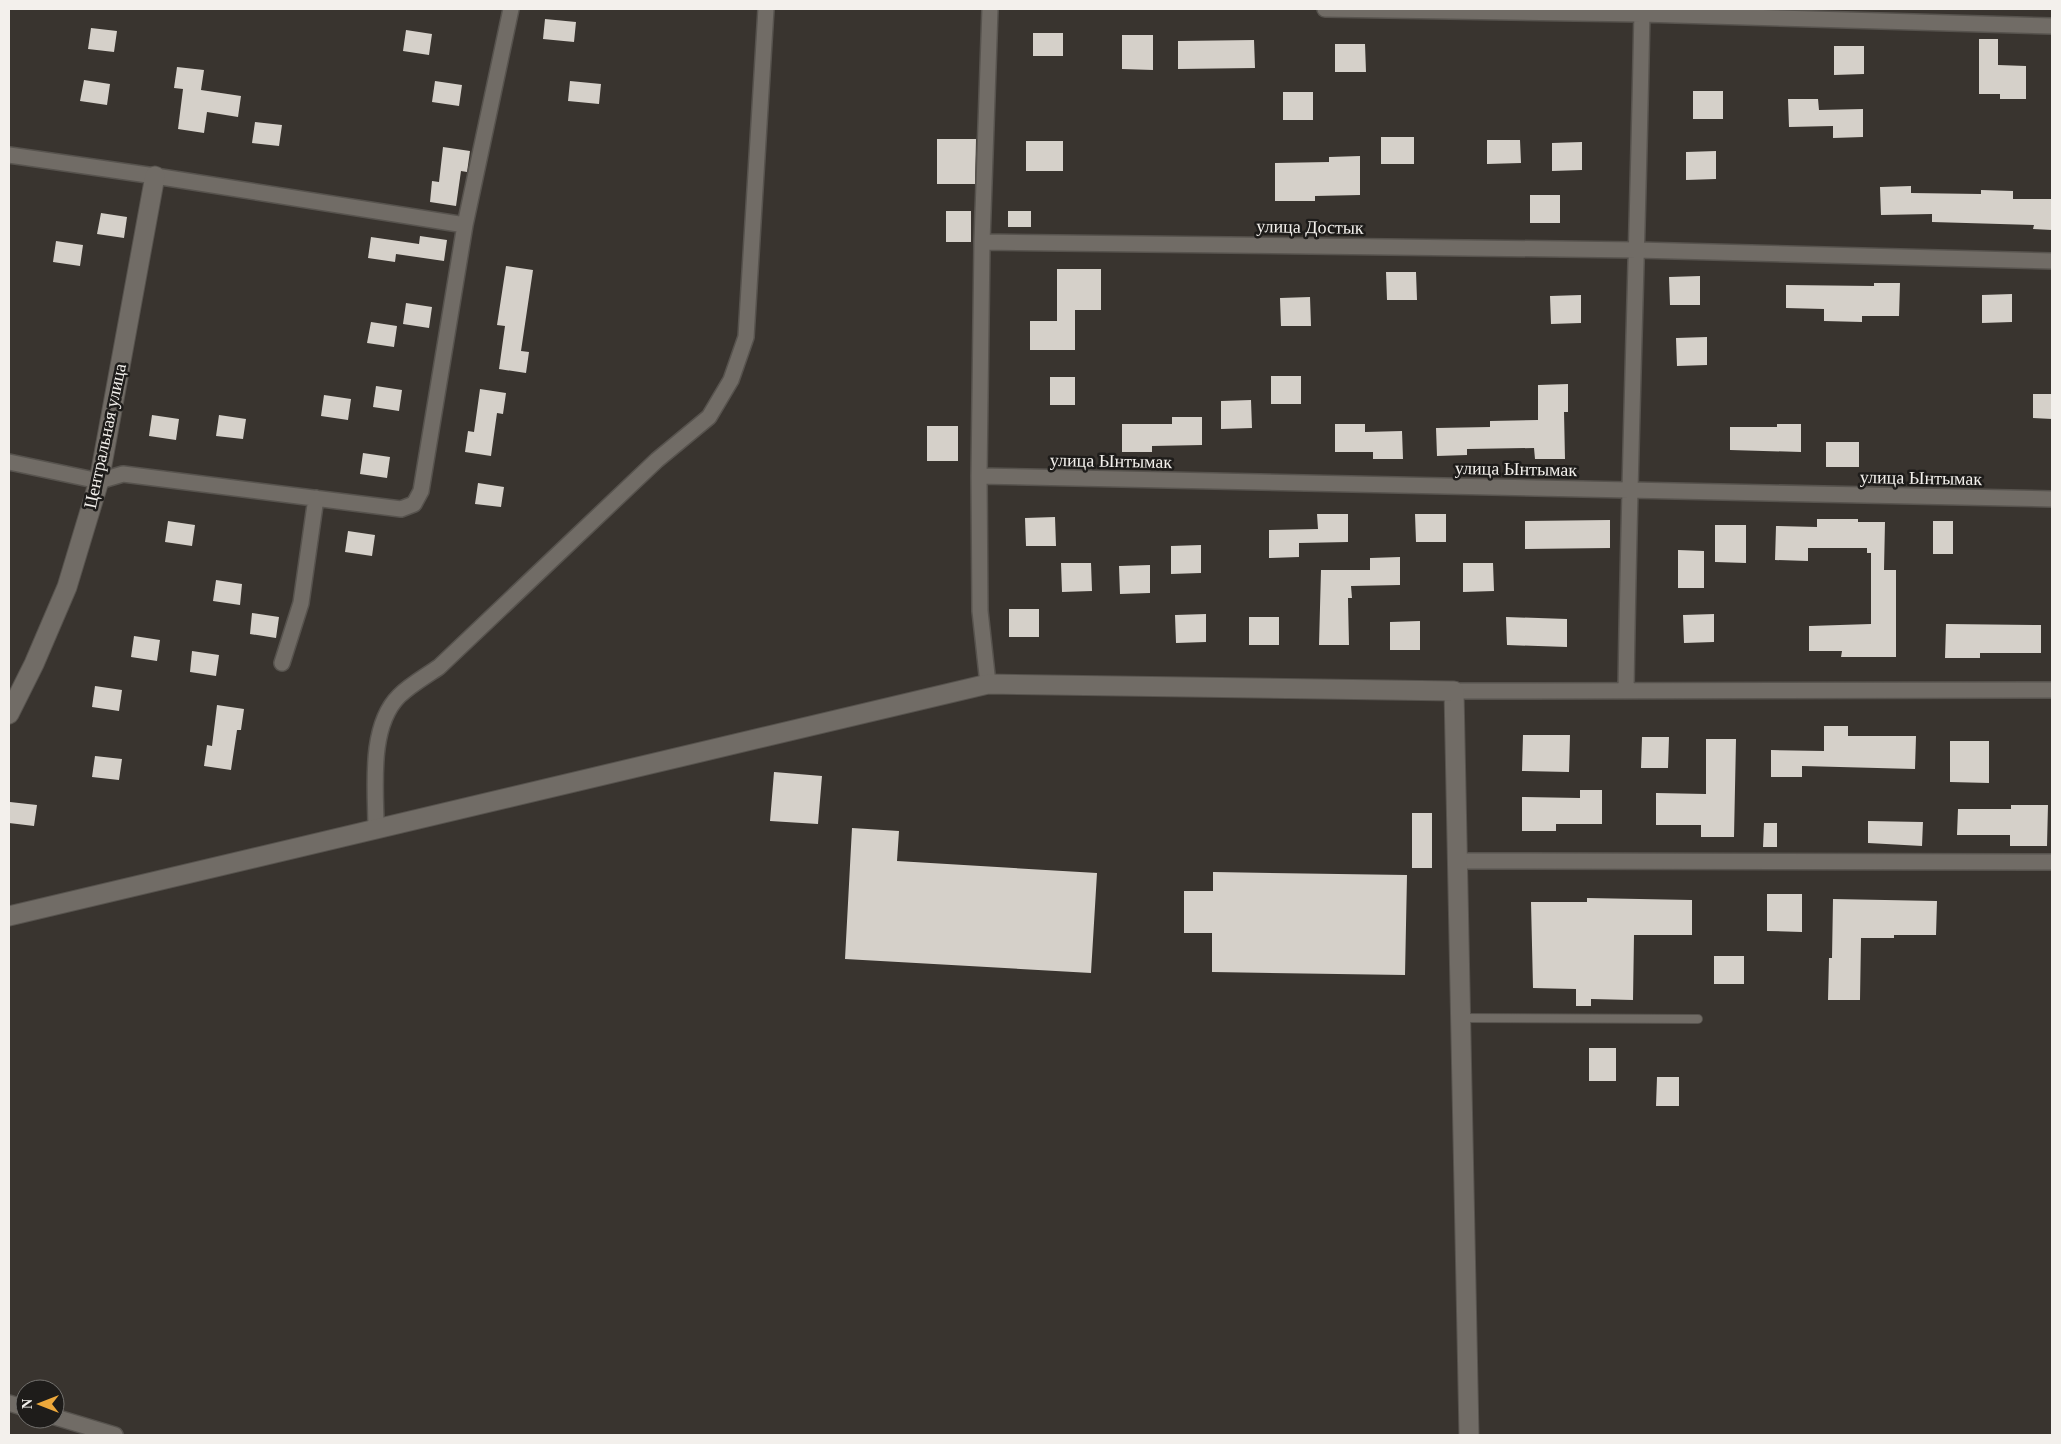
<svg xmlns="http://www.w3.org/2000/svg" width="2061" height="1444" font-family="Georgia,serif">
<rect width="100%" height="100%" fill="#39342f"/>
<path fill="#d5d0c9" d="M545 19 576 22 574 42 543 39Z
M91 28 117 31 114 52 88 49Z
M406 30 432 34 429 55 403 51Z
M1033 33H1063V56H1033Z
M1122 35H1153V70L1122 69Z
M1979 39H1998V65L2026 66V99H2000V94H1979Z
M1254 40 1255 68 1178 69V41Z
M1335 44H1365L1366 72H1335Z
M1834 46H1864V74L1834 75Z
M177 67 204 70 201 90 241 96 238 117 207 112 204 133 178 129 183 89 174 88Z
M84 80 110 84 107 105 80 101Z
M435 81 462 85 459 106 432 102Z
M570 81 601 84 599 104 568 101Z
M1693 91H1723V119H1693Z
M1283 92H1313V120H1283Z
M1788 99H1818L1819 110 1863 109V137L1833 138V126L1789 127Z
M255 122 282 125 279 146 252 143Z
M1381 137H1414V164H1381Z
M937 139H976L975 184H937Z
M1487 140H1520L1521 163 1487 164Z
M1026 141H1063V171H1026Z
M1582 142V170L1552 171V143Z
M443 147 470 151 467 172 461 171 456 206 430 202 432 181 439 182Z
M1716 151V179L1686 180V152Z
M1360 156V195L1315 196V201H1275V163L1329 162V157Z
M1911 186V193L1981 194V190L2013 191V199H2052V230L2033 229 2034 225 1932 222V214L1881 215 1880 187Z
M1530 195H1560V223H1530Z
M946 211H971V242H946Z
M1008 211H1031V227H1008Z
M101 213 127 217 124 238 97 234Z
M420 236 447 240 444 261 396 254 395 262 368 258 371 237 419 244Z
M56 241 83 245 80 266 53 262Z
M506 266 533 270 521 351 529 352 526 373 499 369 505 326 497 325Z
M1057 269H1101V310H1075V350H1030V321H1057Z
M1386 272H1416L1417 300H1387Z
M1700 276V305H1670L1669 277Z
M1874 283H1900L1899 316H1862V322L1824 321V309L1786 308V285L1874 286Z
M2012 294V322L1982 323V295Z
M1581 295V323L1551 324 1550 296Z
M1310 297 1311 326H1281L1280 298Z
M406 303 432 307 429 328 403 324Z
M371 322 397 326 394 347 367 343Z
M1707 337V365L1677 366 1676 338Z
M1271 376H1301V404H1271Z
M1050 377H1075V405H1050Z
M1568 384V412H1564L1565 459H1535L1534 448 1467 449V455L1437 456 1436 428 1490 427V421L1538 420V385Z
M376 386 402 390 399 411 373 407Z
M480 389 506 393 503 414 497 413 491 456 465 452 468 431 474 432Z
M2033 394H2052V419L2033 418Z
M324 395 351 399 348 420 321 416Z
M1251 400 1252 428 1221 429V401Z
M152 415 179 419 176 440 149 436Z
M219 415 246 419 243 439 216 436Z
M1172 417H1202V445L1152 446V452H1122V424H1172Z
M1335 424H1365V432L1402 431 1403 459H1373V452H1335Z
M1777 424H1801V452L1730 450V427H1777Z
M927 426H958V461H927Z
M1826 442H1859V467H1826Z
M363 453 390 457 387 478 360 474Z
M478 483 504 487 501 507 475 504Z
M1317 514H1348V542L1299 543V557L1269 558V530L1318 529Z
M1415 514H1446V542H1416Z
M1055 517 1056 546H1026L1025 518Z
M1817 519H1858V522H1885L1884 570H1896V657H1841L1842 651H1809V626L1871 624V553H1867V548H1808V561L1775 560 1776 526 1817 527Z
M1610 520V548L1525 549V521Z
M168 521 195 525 192 546 165 542Z
M1933 521H1953V554H1933Z
M1715 525H1746V563L1715 562Z
M348 531 375 535 372 556 345 552Z
M1201 545V573L1171 574V546Z
M1678 550 1704 551V588H1678Z
M1400 557V585L1351 586 1352 598H1348L1349 645H1319L1321 570H1370V558Z
M1061 563H1091L1092 591 1062 592Z
M1463 563H1493L1494 591 1463 592Z
M1150 565V593L1120 594 1119 566Z
M216 580 242 584 240 605 213 601Z
M1009 609H1039V637H1009Z
M252 613 279 617 276 638 250 634Z
M1206 614V642L1176 643 1175 615Z
M1714 614V642L1684 643 1683 615Z
M1249 617H1279V645H1249Z
M1506 617 1567 619V647L1507 645Z
M1420 621V650H1390V622Z
M1946 624 2041 625V653H1980V658H1945Z
M134 636 160 640 157 661 131 657Z
M192 651 219 655 216 676 190 672Z
M95 686 122 690 119 711 92 707Z
M217 705 244 709 241 730H237L231 770 204 766 207 745 212 746Z
M1824 726H1848V736H1916L1915 769 1802 766V777H1771V750L1824 751Z
M1523 735H1570L1569 772 1522 771Z
M1642 737H1669L1668 768H1641Z
M1706 739H1736L1734 837H1701V825H1656V793L1706 794Z
M1950 741H1989V783L1950 782Z
M95 756 122 759 119 780 92 777Z
M774 772 822 776 818 824 770 821Z
M1580 790H1602V824H1556V831H1522V797L1580 798Z
M10 802 37 805 34 826 9 823Z
M2011 805H2048L2047 846H2010V835H1957L1958 809H2011Z
M1412 813H1432V868H1412Z
M1868 821 1923 822 1922 846 1868 843Z
M1764 823H1777V847H1763Z
M852 828 899 831 897 861 1097 873 1091 973 845 959Z
M1213 872 1407 875 1405 975 1212 972V933H1184V891H1213Z
M1767 894H1802V932L1767 931Z
M1587 898 1692 900V935H1634L1633 1000 1591 999V1006H1576V989L1533 988 1531 902H1587Z
M1833 899 1937 901 1936 935H1894V938H1861L1860 1000H1828L1829 958H1832Z
M1714 956H1744V984H1714Z
M1589 1048H1616V1081H1589Z
M1657 1077H1679V1106H1656Z"/>
<g fill="none" stroke-linecap="round" stroke-linejoin="round">
<defs>
<path id="service" d="M1462 1018 1698 1019"/>
<path id="minor" d="M1325 9 1641 14 2052 26
M9 155 155 176 465 225
M982 242 1637 250 2052 261
M9 462 99 481 123 474 401 509 414 504 421 491 465 225 511 9
M979 476 2052 499
M282 663 301 603 316 498
M988 684 980 611 979 476 982 242 990 9
M1454 691 2052 690
M1626 691C1629 464 1638 236 1642 9
M376 829C376 790 368 727 399 696 410 685 426 676 439 667L657 460 709 417 731 380 746 337 766 9
M1458 861 2052 862
M9 1403 25 1408
M55 1417 115 1435"/>
<path id="tertiary" d="M9 714 34 664 67 587 99 481 155 176
M9 916 988 684 1454 691 1469 1435"/>
</defs>
<use href="#service" stroke="#57534e" stroke-width="10"/>
<use href="#minor" stroke="#57534e" stroke-width="18"/>
<use href="#tertiary" stroke="#57534e" stroke-width="21"/>
<use href="#service" stroke="#716c66" stroke-width="8"/>
<use href="#minor" stroke="#716c66" stroke-width="15"/>
<use href="#tertiary" stroke="#716c66" stroke-width="19"/>
</g>
<g text-anchor="middle" dominant-baseline="central" stroke-width="5" stroke-linejoin="round" paint-order="stroke">
<g font-size="18" fill="#f3f0ec" stroke="#1e1c1a">
<text transform="translate(1310 227) rotate(1)">улица Достык</text>
<text transform="translate(105 436) rotate(-78)">Центральная улица</text>
<text transform="translate(1111 461) rotate(1)">улица Ынтымак</text>
<text transform="translate(1516 469) rotate(1)">улица Ынтымак</text>
<text transform="translate(1921 478) rotate(1)">улица Ынтымак</text>
</g>
</g>
<rect width="2061" height="1444" fill="none" stroke="#f3f0ec" stroke-width="20"/>
<g transform="translate(40 1404) rotate(270)"><circle r="24" fill="#1e1c1a" stroke="#73716e"/>
<path d="M0-4L9 19L0 12L-9 19Z" fill="#eda83b"/>
<text y="-8" font-size="14" font-weight="bold" text-anchor="middle" fill="#f3f0ec">N</text>
</g>
</svg>
